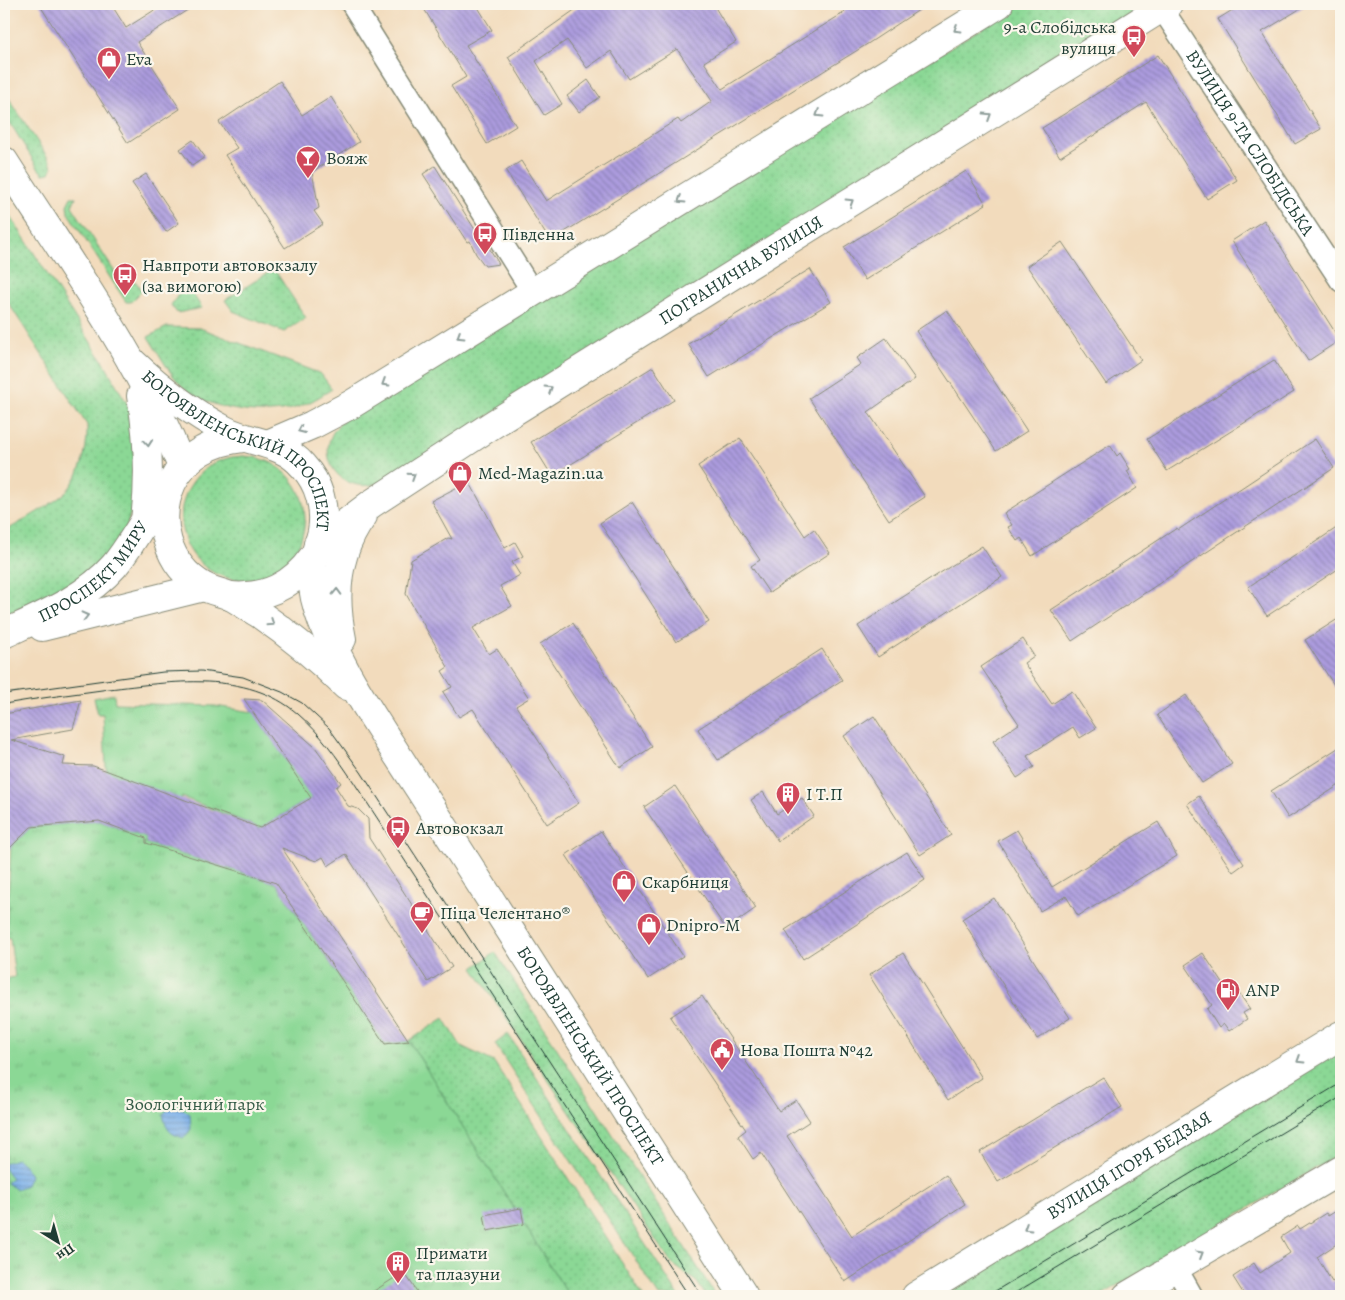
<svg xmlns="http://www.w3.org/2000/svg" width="1345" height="1300" font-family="Alegreya,serif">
<defs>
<pattern id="grass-dots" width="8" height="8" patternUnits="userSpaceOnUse" patternTransform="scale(1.25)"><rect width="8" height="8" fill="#8bd895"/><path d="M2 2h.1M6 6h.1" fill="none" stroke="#78ba81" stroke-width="1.8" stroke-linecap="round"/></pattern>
<pattern id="park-tufts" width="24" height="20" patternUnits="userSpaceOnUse" patternTransform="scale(1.25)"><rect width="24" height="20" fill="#8bd895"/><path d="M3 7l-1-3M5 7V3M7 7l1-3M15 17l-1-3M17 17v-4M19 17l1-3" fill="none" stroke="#78ba81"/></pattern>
<pattern id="water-rules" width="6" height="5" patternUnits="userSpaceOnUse" patternTransform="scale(1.25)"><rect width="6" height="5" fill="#7cb0e9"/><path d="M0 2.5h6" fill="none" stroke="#6590be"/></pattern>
<pattern id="building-back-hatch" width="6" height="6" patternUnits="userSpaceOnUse" patternTransform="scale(1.25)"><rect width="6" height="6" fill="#ac9bde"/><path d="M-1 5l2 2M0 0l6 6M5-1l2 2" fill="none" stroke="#8b80b5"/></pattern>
</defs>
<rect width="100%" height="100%" fill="#fbf7ec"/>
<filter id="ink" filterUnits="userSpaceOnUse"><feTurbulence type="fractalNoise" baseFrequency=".02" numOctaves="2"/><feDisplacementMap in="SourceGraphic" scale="10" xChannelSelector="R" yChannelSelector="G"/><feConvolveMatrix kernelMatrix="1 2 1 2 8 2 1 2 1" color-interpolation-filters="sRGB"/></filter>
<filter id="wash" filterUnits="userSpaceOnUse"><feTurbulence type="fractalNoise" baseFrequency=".0096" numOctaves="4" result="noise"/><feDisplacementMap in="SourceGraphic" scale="20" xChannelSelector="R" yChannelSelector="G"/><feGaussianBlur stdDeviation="1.12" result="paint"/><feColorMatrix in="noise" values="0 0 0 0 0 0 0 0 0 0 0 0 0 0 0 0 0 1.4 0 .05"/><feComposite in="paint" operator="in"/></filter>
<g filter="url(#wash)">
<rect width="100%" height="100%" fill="#f2dbbc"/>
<path fill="url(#grass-dots)" stroke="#558a64" d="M1021 4H1138L1141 8 384 481C339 501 307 449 345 419Z
M4 91 50 161 52 168 50 173 43 174 38 168 4 113Z
M71 197H76L72 206 120 280 136 282 142 291 131 302H126L68 213 67 205Z
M4 206 102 360 132 412 136 492 127 526 107 559 54 597 4 614V532C18 523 57 502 67 491 82 473 88 447 87 425L4 296Z
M274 269 306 318 284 332 233 311 225 300Z
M186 284 202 308 177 313 171 305Z
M167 327 200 328 321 374 332 389C321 396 310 403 298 407 265 419 202 410 178 382 167 369 158 352 148 337Z
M181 518a62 62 0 1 1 124 0a62 62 0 1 1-124 0Z
M495 952 716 1296H706L697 1282 671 1263 473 968Z
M444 1018 461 1046 494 1062 643 1296H569L409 1041Z
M508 1034 679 1296H659L504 1058 495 1044Z
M1341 1048V1153L1100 1296H943Z"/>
<path fill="url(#park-tufts)" stroke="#558a64" d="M114 694 115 703 215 706 253 712 255 700 270 707 261 723 314 802 301 804 260 828 182 797 178 807 107 783 103 714H98L94 698Z
M99 821 146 838V843L276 883 385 1044 409 1041 569 1296H4V979L15 977 10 938 6 937 11 847 31 827Z"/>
<path fill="url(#water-rules)" stroke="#4e768e" d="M170 1108H181L190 1114 191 1129 184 1138C169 1134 166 1129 163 1114Z
M17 1159 26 1167 30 1176 26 1185 16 1189 6 1183 12 1178 4 1168V1163Z"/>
<g id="blocks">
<path fill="url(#building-back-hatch)" d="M39 4H111L126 28 164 4H197L137 42 180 109 128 143Z
M421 4H476L492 30 466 45 516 126 487 144 451 86 466 77Z
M583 4H713L736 42 704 62 722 89 845 12 840 4H928L869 43 550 241 506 171 521 161 546 201 678 119 681 123 712 101 677 49 629 79 611 51 587 68 567 40 536 61 562 104 544 115 508 57Z
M1242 4H1308L1262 32 1321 129 1295 144 1218 19Z
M1158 55 1237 180 1207 199 1146 102 1060 157 1042 128Z
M588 80 600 97 579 112 567 96Z
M280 81 302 115 331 97 359 142 312 172 319 208 314 211 323 224 285 248 225 155 237 148 219 122Z
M193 140 205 157 192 166 180 149Z
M435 166 479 236 477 237 486 243 499 264 485 266 476 254 470 241 467 242 423 174Z
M966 171 986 204 865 280 844 247Z
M146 174 179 223 166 232 132 183Z
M1264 220 1340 340 1308 361 1232 241Z
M1062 242 1141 360 1106 384 1027 266Z
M810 269 831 302 709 377 688 344Z
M947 310 1027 431 996 451 916 331Z
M886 338 915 379 868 412 925 497 889 520 809 398 861 364 857 358Z
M1274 360 1294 392 1167 471 1147 439Z
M653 367 674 400 552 476 531 442Z
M740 438 805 536 814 529 830 553 769 593 751 566 760 560 698 466Z
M1315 439 1334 468 1072 641 1051 610 1177 528 1178 530Z
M1110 445 1117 456 1120 453 1130 469 1127 471 1137 488 1032 556 1021 538 1017 541 1008 527 1012 525 1004 513Z
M469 481 505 548 515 542 523 556 512 562 520 575 500 586 512 606 473 628 489 654 497 649 529 698 516 706 579 803 547 824 473 709 459 717 443 692 452 687 442 671 448 667 406 594 411 560 448 538 452 539 431 501Z
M632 502 709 622 676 642 600 523Z
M1341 525V567L1267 616 1248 587Z
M982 546 1002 577 878 657 858 626Z
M1341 617V696L1305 640Z
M573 623 652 747 620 768 540 644Z
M1023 639 1034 656 1024 663 1052 704 1072 691 1096 728 1080 738 1073 727 1027 756 1034 767 1017 778 993 741 1019 724 981 667Z
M822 649 842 680 718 760 698 729Z
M1186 695 1232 764 1202 783 1157 715Z
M244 699 262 700 315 747 341 783 336 787 348 806 358 809 368 819 369 838 452 967 428 982 346 854 328 866 323 857 316 861 282 848 409 1041 385 1044 276 883 146 843V838L99 821 31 827 4 854V714L81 700 73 729 11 740 65 757 63 765 93 766 105 770 260 828 311 798Z
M874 716 951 835 920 855 844 736Z
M1341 746V784L1288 818 1271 791Z
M675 786 756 908 726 929 644 807Z
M763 792 777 814 802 798 814 816 778 841 751 800Z
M1199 796 1244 864 1233 872 1187 804Z
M1158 822 1177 856 1078 916 1066 896 1040 911 998 841 1017 830 1052 887Z
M601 831 683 956 648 979 566 855Z
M907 852 925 880 803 959 785 930Z
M994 898 1070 1018 1037 1039 962 919Z
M903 953 982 1078 948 1100 869 975Z
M1203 953 1230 994 1236 989 1250 1009 1243 1013 1247 1019 1229 1031 1224 1024 1219 1028 1207 1009 1212 1005 1185 965Z
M702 996 779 1111 796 1100 810 1121 787 1136 852 1236 946 1175 965 1204 845 1282 761 1153 753 1159 738 1136 746 1130 670 1017Z
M1103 1077 1122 1107 998 1182 980 1152Z
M521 1208 524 1224 487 1231 484 1215Z
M1341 1208V1241L1317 1257 1332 1282 1341 1277V1296H1245L1233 1277 1254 1263 1260 1273 1290 1253 1281 1237 1298 1226 1300 1229 1326 1213 1328 1216Z
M404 1272 420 1296H366Z"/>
</g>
</g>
<g filter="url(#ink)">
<use href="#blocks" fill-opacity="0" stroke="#888c78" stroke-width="1"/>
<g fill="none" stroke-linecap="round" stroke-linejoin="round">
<defs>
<g id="street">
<path d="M352 4 532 291"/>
<path id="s1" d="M1159 4 1341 281"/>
<path d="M1176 1268 1192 1296"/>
</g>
<g id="secondary">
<path d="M4 161C67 260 139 357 182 467"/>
<path id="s2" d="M131 361C160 388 190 412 225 430 252 444 282 441 303 466 319 483 326 508 322 531 319 547 311 559 312 576 313 607 328 637 342 664 355 690 372 715 387 739 417 786 447 831 476 877 566 1017 655 1157 744 1296"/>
<path d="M141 396C149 439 150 478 145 521"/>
<path d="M243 438C213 441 185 455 172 483 155 521 167 565 203 586 212 592 223 592 232 597 241 602 249 608 258 613 290 635 319 659 346 686"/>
<path d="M270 443 312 425 352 404 999 4"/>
<path id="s3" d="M318 544 371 504 492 425 1168 4"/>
<path d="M230 596C266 599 292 586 313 557"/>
<path d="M42 627 204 587"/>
<path id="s4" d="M4 634C42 616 86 598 114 566 126 552 134 537 144 522 151 511 160 501 168 492"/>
<path d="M342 639C333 596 336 552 363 516"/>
<path id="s5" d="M916 1296 1341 1035"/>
<path d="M1127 1296 1341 1170"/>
</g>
</defs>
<use href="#street" stroke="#888c78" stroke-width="24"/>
<use href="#secondary" stroke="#888c78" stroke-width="30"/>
<use href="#street" stroke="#fff" stroke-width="21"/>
<use href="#secondary" stroke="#fff" stroke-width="28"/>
<path stroke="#1f3d34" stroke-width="1" d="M4 694 163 672 201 671 243 677 282 692 302 703 329 728 361 772 702 1296
M4 704C39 698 74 694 109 689 171 682 246 669 298 714 321 734 337 757 353 781L689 1296
M987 1296 1341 1083
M1010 1296 1341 1097"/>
</g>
<defs><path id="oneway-chevron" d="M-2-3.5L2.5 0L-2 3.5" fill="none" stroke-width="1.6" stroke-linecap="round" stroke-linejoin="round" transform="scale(1.25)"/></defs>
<g stroke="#8f9e9a">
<use href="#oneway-chevron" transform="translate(957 29) rotate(148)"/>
<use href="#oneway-chevron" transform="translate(819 114) rotate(148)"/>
<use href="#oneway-chevron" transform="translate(988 116) rotate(-32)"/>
<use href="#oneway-chevron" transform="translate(681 200) rotate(148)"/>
<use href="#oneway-chevron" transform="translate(850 202) rotate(-32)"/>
<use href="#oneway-chevron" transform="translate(460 336) rotate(148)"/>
<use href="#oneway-chevron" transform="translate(385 383) rotate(148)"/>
<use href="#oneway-chevron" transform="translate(549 389) rotate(-32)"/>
<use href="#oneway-chevron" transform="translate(301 430) rotate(156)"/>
<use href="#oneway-chevron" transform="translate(148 443) rotate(85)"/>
<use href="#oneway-chevron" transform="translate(412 476) rotate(-33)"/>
<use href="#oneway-chevron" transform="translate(337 592) rotate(-89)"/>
<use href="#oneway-chevron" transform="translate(85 616) rotate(-14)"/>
<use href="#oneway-chevron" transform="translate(271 623) rotate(34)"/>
<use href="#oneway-chevron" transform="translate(1300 1060) rotate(148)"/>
<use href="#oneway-chevron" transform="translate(1027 1228) rotate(148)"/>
<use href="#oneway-chevron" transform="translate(1200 1254) rotate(-31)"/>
</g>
</g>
<defs>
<symbol id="bus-pin" viewBox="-11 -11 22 30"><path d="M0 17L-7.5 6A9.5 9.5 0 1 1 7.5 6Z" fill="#d1495b" stroke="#fbf7ec"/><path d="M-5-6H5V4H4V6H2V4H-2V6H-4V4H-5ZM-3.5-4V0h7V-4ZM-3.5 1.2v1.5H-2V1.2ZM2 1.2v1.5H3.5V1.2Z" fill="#fff"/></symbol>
<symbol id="shop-pin" viewBox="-11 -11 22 30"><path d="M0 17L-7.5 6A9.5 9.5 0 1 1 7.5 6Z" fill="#d1495b" stroke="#fbf7ec"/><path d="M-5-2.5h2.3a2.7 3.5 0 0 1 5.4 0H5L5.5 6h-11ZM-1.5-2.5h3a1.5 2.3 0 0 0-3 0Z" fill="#fff"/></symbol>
<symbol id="bar-pin" viewBox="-11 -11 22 30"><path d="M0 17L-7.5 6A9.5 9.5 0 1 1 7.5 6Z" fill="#d1495b" stroke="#fbf7ec"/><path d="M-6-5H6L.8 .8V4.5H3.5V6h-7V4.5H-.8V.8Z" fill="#fff"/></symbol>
<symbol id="building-pin" viewBox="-11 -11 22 30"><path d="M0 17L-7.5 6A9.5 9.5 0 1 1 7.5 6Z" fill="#d1495b" stroke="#fbf7ec"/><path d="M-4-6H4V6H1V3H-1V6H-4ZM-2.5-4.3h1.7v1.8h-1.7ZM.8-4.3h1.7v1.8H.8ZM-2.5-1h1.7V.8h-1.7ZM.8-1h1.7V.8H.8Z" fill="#fff"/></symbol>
<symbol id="cafe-pin" viewBox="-11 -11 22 30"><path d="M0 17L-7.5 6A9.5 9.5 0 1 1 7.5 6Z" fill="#d1495b" stroke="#fbf7ec"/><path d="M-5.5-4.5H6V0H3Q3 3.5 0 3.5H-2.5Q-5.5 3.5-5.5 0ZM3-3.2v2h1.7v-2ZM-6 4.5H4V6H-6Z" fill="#fff"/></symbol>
<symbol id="fuel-pin" viewBox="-11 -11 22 30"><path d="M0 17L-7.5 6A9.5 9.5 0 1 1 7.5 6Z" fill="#d1495b" stroke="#fbf7ec"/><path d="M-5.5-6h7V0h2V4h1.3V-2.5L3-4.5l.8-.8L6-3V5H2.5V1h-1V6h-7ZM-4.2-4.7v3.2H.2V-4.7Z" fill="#fff"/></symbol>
<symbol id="civic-pin" viewBox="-11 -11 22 30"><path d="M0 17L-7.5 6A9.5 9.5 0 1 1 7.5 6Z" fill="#d1495b" stroke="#fbf7ec"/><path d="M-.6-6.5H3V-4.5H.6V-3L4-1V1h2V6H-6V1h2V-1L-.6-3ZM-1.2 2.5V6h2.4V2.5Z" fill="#fff"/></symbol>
</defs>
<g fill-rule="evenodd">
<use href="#bus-pin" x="1120" y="23" width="28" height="38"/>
<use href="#shop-pin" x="95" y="45" width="28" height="38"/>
<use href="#bar-pin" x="294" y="144" width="28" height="38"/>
<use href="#bus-pin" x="471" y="220" width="28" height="38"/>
<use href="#bus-pin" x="111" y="261" width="28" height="38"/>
<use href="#shop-pin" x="446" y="459" width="28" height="38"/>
<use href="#building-pin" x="774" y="780" width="28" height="38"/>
<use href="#bus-pin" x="384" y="814" width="28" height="38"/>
<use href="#shop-pin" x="610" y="868" width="28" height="38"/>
<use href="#cafe-pin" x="408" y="899" width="28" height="38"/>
<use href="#shop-pin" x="635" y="911" width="28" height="38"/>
<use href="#fuel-pin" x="1214" y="976" width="28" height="38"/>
<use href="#civic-pin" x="708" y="1036" width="28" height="38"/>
<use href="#building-pin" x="384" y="1249" width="28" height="38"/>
</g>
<g text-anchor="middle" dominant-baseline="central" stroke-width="4.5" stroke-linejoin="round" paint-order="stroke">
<g font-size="18" fill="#1f3d34" stroke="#fbf7ec" text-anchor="start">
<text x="1116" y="27" text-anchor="end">9-а Слобідська<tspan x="1116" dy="21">вулиця</tspan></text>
<text x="126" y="59">Eva</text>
<text x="326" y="158">Вояж</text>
<text x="502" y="234">Південна</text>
<text x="142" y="265">Навпроти автовокзалу<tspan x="142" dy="21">(за вимогою)</tspan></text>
<text x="478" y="473">Med-Magazin.ua</text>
<text x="806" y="794">І Т.П</text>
<text x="416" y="828">Автовокзал</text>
<text x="642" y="882">Скарбниця</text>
<text x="440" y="913">Піца Челентано®</text>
<text x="666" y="925">Dnipro-M</text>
<text x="1246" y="990">ANP</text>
<text x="740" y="1050">Нова Пошта №42</text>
<text x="416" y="1253">Примати<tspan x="416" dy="21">та плазуни</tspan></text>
</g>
<g font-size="18" fill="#1f3d34" stroke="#fbf7ec">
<text stroke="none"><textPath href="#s1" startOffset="166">ВУЛИЦЯ 9-ТА СЛОБІДСЬКА</textPath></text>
<text stroke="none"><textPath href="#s3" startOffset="504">ПОГРАНИЧНА ВУЛИЦЯ</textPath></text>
<text stroke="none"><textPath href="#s2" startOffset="146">БОГОЯВЛЕНСЬКИЙ ПРОСПЕКТ</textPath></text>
<text stroke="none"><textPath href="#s4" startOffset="111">ПРОСПЕКТ МИРУ</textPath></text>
<text stroke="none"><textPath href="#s2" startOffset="878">БОГОЯВЛЕНСЬКИЙ ПРОСПЕКТ</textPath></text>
<text stroke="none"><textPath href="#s5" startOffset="250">ВУЛИЦЯ ІГОРЯ БЕДЗАЯ</textPath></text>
</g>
<g font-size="18" fill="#355c47" stroke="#fbf7ec">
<text x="195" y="1104">Зоологічний парк</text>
</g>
</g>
<rect width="1345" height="1300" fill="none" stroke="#fbf7ec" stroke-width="20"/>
<g transform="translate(58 1242) rotate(143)" stroke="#fbf7ec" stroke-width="4" paint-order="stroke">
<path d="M0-4L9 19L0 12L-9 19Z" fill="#1f3d34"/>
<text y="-8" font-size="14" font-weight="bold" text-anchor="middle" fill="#1f3d34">Пн</text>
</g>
</svg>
